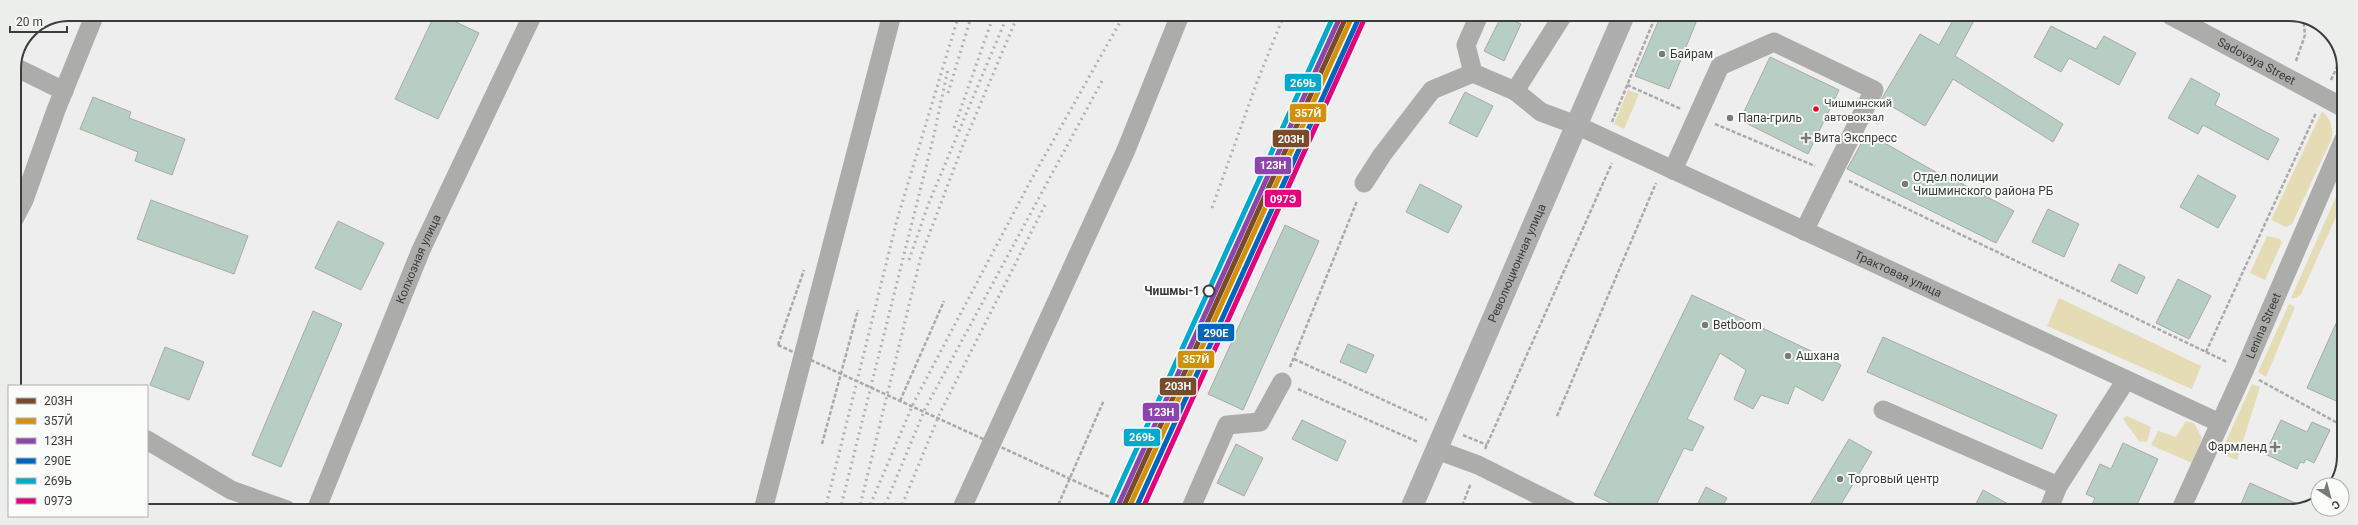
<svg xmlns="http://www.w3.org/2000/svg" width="2358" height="525" font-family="Roboto,sans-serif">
<rect width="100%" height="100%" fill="#edeeed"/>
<path fill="#e4dcb4" d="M1628 90 1639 94 1624 129 1614 124Z
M2322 111C2331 119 2334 129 2331 140L2292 224 2286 227 2271 220Z
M2344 179V199L2301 294 2296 298H2291Z
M2267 236 2280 239 2282 242 2265 280 2250 273Z
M2059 298 2201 366 2192 389 2047 326Z
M2289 304 2295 307 2266 377 2258 372Z
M2252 384 2260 387 2237 460 2224 455 2222 450Z
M2127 416 2151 427 2147 442 2139 441 2123 419Z
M2186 421 2194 423 2202 438 2192 463 2151 445 2158 431 2176 437Z"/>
<path fill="#b7cec3" stroke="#a9aaa9" d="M435 14H439L479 33 438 119 395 99Z
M1502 15 1521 24 1504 61 1484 51Z
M1661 15H1699L1669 89 1635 76Z
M1956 15H1977L1955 56 2063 124 2053 142 1953 79 1925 126 1881 100 1920 34 1939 45Z
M2051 26 2096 49 2104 36 2136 53 2119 85 2069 58 2061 72 2034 57Z
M1770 57 1839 90 1808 154 1740 120Z
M2191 78 2220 94 2215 105 2279 139 2268 160 2203 125 2198 134 2168 118Z
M1465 92 1493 106 1477 137 1449 123Z
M93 97 131 112 129 118 185 139 172 175 135 161 138 152 80 129Z
M1867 133 1948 179 1949 177 2014 211 1996 243 1847 169Z
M2198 175 2236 196 2218 228 2180 207Z
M1420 184 1462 206 1448 233 1406 212Z
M151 200 248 236 234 274 137 239Z
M2048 209 2079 224 2064 257 2032 242Z
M338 221 384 243 361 290 315 268Z
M1285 225 1319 241 1243 410 1208 394Z
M2119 264 2145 277 2137 294 2111 281Z
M2178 279 2211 296 2189 339 2156 323Z
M1692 295 1841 365 1823 401 1795 386 1788 404 1761 395 1753 409 1734 399 1746 370 1720 353 1687 419 1704 427 1692 451 1684 448 1653 511H1627L1594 495Z
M2343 308V404L2307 388Z
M313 311 342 324 281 467 252 455Z
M1883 337 2057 415 2042 449 1867 372Z
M1348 344 1374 355 1366 373 1340 362Z
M165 347 204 362 189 400 150 385Z
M1302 420 1346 441 1337 461 1292 439Z
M2281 420 2307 432 2312 422 2330 430 2314 463 2306 459 2304 463 2300 462 2297 469 2265 454Z
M1849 439 1872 452 1837 511H1806Z
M2123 443 2158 459 2134 511H2089L2095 498 2086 494 2100 464 2111 469Z
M1236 444 1263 458 1244 496 1217 483Z
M2250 483 2302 506 2289 511H2238Z
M1706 487 1727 498 1720 511H1694Z
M1983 490 2021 511H1972Z"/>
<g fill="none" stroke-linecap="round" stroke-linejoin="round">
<path stroke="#aaaaa9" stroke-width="2.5" stroke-dasharray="4 2" stroke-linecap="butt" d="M2296 61 2305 35 2303 17
M2331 80 2341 58
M1627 85 1681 109
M1612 122 1656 15
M1715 124 1815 166
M1849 181 2227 362
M778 345 804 270
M2206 352 2316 113
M1294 359 1427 420
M1290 367 1357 201
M2259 380 2343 426
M1298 389 1418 442
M900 401 944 301
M1557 416 1656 183
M1463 435 1487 445
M822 444 858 310
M1485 449 1612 163
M1056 510 1104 400
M1460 511 1471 483"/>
<g stroke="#acacab" stroke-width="19">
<path id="s1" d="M1479 15 1466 45 1473 73 1515 91 1541 112 1576 125 2220 423"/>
<path id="s2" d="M2170 15 2344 108"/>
<path d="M15 67 64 91"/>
<path d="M1515 91 1563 15"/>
<path d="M1673 170 1720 66 1774 42 1874 90 1804 231"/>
<path d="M1364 183 1382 155 1432 90 1473 73"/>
<path d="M14 219 24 200 56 110 95 14"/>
<path d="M1883 410 2058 486"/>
<path d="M147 440 231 490 287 510"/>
<path d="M1437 450 1478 465 1570 511"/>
<path id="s3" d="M316 510 421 250 533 14"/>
<path d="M763 510 892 14"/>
<path d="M961 510 1126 150 1180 15"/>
<path d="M1190 510 1227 425 1260 422 1282 382"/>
<path d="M2048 511 2058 486 2126 380"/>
<path id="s4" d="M2180 511 2244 371 2344 139"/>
</g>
<path stroke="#adaead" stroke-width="22" id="s5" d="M1410 511 1624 15"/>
<path stroke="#b2b2b2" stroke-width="3" stroke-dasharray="2 4" stroke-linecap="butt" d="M948 93 972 14
M954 128 994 14
M1212 208 1257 82 1284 15
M909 260 928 205 1008 14
M825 510 897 220 959 14
M840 510 933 139 948 69
M859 510 921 256 961 150 1015 22
M868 510 914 402 1031 180 1124 15
M883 510 925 409 1102 81
M900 510 940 413 1045 205"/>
<path stroke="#aaaaa9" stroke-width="2.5" stroke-dasharray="4 2" stroke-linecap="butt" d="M778 345 1138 510"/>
<defs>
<path id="rail-1" d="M1122 510 1347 15"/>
<path id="rail-2" d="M1128 510 1352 17"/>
<path id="rail-3" d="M1117 508 1341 15"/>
<path id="rail-4" d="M1135 510 1358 20"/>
<path id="rail-5" d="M1111 505 1334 15"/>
<path id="rail-6" d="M1142 510 1363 22"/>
</defs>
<use href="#rail-1" stroke="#fafdfa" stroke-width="8"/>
<use href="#rail-2" stroke="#fafdfa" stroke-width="8"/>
<use href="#rail-3" stroke="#fafdfa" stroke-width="8"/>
<use href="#rail-4" stroke="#fafdfa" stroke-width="8"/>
<use href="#rail-5" stroke="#fafdfa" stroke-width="8"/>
<use href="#rail-6" stroke="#fafdfa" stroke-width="8"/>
<use href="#rail-1" stroke="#7a4b2a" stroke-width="5"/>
<use href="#rail-2" stroke="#d1910c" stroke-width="5"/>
<use href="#rail-3" stroke="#8e44ad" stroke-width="5"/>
<use href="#rail-4" stroke="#0065bd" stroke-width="5"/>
<use href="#rail-5" stroke="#00a9ce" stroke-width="5"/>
<use href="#rail-6" stroke="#e5007d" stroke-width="5"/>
</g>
<g fill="#797a79" stroke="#fafdfa" stroke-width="1.5">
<circle cx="1662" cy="54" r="4"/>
<circle cx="1730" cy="118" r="4"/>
<path d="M1804 132h4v4h4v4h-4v4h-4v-4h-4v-4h4z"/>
<circle cx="1905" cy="184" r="4"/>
<circle cx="1705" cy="325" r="4"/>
<circle cx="1788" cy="356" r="4"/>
<path d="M2273 441h4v4h4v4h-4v4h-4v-4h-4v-4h4z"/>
<circle cx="1840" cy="479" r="4"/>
</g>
<circle fill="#e4002b" stroke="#fafdfa" stroke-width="1.5" cx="1816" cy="109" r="3.5"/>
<circle fill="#fafdfa" stroke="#3b3c3b" stroke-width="2" cx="1209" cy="291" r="5.5"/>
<g text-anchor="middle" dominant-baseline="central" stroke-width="4" stroke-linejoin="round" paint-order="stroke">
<g font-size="11" fill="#3b3c3b" stroke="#fafdfa" text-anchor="start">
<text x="1824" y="103">Чишминский<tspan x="1824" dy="14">автовокзал</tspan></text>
</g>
<g font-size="12" fill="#3b3c3b" stroke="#fafdfa" text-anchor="start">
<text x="1670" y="54">Байрам</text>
<text x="1738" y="118">Папа-гриль</text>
<text x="1814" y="138">Вита Экспресс</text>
<text x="1913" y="177">Отдел полиции<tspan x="1913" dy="14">Чишминского района РБ</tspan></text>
<text x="1713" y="325">Betboom</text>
<text x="1796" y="356">Ашхана</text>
<text x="2267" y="447" text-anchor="end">Фармленд</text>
<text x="1848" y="479">Торговый центр</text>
</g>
<g font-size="12" fill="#3b3c3b" stroke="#fafdfa">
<text stroke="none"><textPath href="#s2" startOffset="98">Sadovaya Street</textPath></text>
<text stroke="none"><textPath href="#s3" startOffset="271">Колхозная улица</textPath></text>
<text stroke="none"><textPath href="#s5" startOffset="270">Революционная улица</textPath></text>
<text stroke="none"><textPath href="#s1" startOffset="533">Трактовая улица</textPath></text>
<text stroke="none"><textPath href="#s4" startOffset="203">Lenina Street</textPath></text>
</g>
<g font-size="12" font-weight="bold" fill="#3b3c3b" stroke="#fafdfa" text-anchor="end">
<text x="1200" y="291">Чишмы-1</text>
</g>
</g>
<path d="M0 0H2358V525H0ZM69 21H2289A48 48 0 0 1 2337 69V456A48 48 0 0 1 2289 504H69A48 48 0 0 1 21 456V69A48 48 0 0 1 69 21Z" fill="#ebeeeb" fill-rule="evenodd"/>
<path fill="none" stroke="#3b3c3b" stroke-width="2" d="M69 21H2289A48 48 0 0 1 2337 69V456A48 48 0 0 1 2289 504H69A48 48 0 0 1 21 456V69A48 48 0 0 1 69 21Z"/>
<g stroke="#fafdfa" stroke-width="1.5">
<rect x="1284" y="73" width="38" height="19" rx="4" fill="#00a9ce"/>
<rect x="1289" y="103" width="38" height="20" rx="4" fill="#d1910c"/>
<rect x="1272" y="129" width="38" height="19" rx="4" fill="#7a4b2a"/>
<rect x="1254" y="156" width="38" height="19" rx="4" fill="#8e44ad"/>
<rect x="1264" y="189" width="38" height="19" rx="4" fill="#e5007d"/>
<rect x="1197" y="323" width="38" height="19" rx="4" fill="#0065bd"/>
<rect x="1177" y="350" width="38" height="19" rx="4" fill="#d1910c"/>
<rect x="1159" y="377" width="38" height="19" rx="4" fill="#7a4b2a"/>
<rect x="1142" y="402" width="38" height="20" rx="4" fill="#8e44ad"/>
<rect x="1123" y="428" width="38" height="19" rx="4" fill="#00a9ce"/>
</g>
<g font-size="11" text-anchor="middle" font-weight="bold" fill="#fff">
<text x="1303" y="87">269Ь</text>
<text x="1308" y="117">357Й</text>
<text x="1291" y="143">203Н</text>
<text x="1273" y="169">123Н</text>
<text x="1283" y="203">097Э</text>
<text x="1216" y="337">290Е</text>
<text x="1196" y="363">357Й</text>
<text x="1178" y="390">203Н</text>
<text x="1161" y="416">123Н</text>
<text x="1142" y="441">269Ь</text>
</g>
<rect x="8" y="385" width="140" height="132" fill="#fafdfa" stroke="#aeb0ae"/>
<rect x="16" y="398" width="20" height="6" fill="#7a4b2a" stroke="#aeb0ae"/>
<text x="44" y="405" font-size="12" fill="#3b3c3b">203Н</text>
<rect x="16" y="418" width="20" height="6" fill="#d1910c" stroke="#aeb0ae"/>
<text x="44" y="425" font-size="12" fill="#3b3c3b">357Й</text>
<rect x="16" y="438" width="20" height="6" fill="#8e44ad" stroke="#aeb0ae"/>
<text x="44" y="445" font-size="12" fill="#3b3c3b">123Н</text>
<rect x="16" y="458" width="20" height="6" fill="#0065bd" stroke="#aeb0ae"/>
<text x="44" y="465" font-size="12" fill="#3b3c3b">290Е</text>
<rect x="16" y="478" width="20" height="6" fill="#00a9ce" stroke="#aeb0ae"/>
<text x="44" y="485" font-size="12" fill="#3b3c3b">269Ь</text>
<rect x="16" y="498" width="20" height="6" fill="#e5007d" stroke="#aeb0ae"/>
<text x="44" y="505" font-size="12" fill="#3b3c3b">097Э</text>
<g transform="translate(2330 497) rotate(144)"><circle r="19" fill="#fafdfa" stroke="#aeb0ae"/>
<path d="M0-3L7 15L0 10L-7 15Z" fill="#797a79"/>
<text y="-6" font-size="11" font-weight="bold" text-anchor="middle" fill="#3b3c3b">С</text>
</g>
<path d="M10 26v6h57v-6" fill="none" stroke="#3b3c3b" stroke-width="2"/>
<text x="16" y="26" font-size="12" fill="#3b3c3b" stroke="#fafdfa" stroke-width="3" paint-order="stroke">20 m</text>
</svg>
